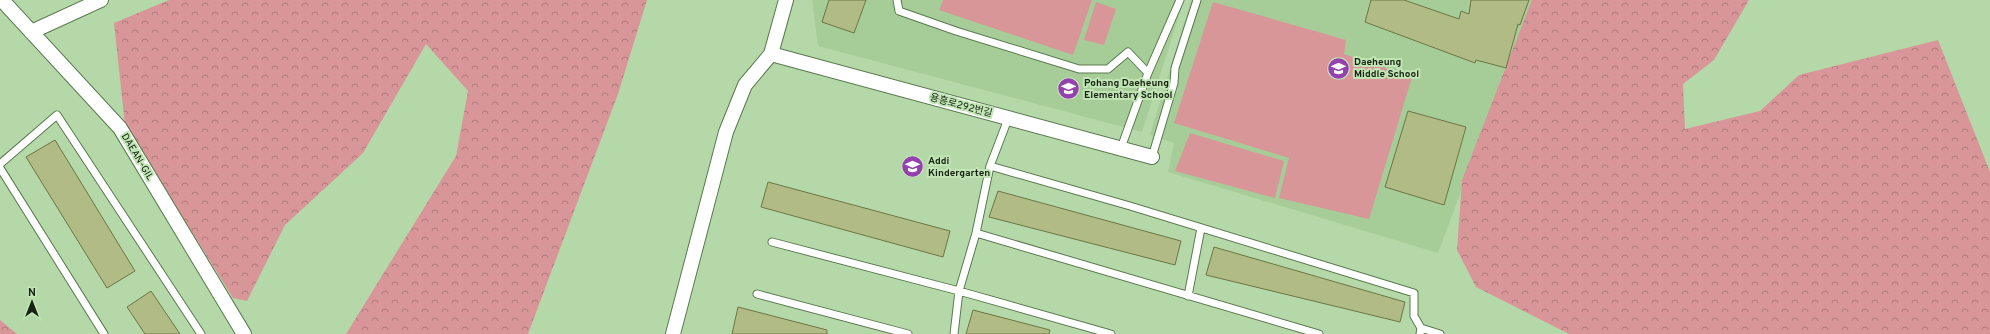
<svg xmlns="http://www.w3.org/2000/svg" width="1990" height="334" font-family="Overpass,'Noto Sans KR',sans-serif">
<defs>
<pattern id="forest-crowns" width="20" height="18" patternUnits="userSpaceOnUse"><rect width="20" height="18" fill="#d89698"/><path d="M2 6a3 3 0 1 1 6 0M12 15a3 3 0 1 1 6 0" fill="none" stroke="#ae7a7b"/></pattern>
</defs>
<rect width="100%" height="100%" fill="#b5d8a9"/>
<path fill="#a6cd98" d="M812 0H1184L1142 132 818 46Z
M1191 0H1533L1438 253 1168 172 1174 143 1150 135Z"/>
<path fill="url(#forest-crowns)" d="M169 0H647L618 94 528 334H346L456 156 468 91 426 44 363 153 285 225 247 301 233 298 125 125 114 23Z
M1532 0H1749L1714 60 1683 84 1685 129 1760 111 1799 75 1938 40 1990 172V334H1569L1476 287 1457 250 1462 180Z
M0 320 17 334H0Z"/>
<path fill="#d89698" d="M943 0H1092L1073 55 939 10Z
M1096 2 1116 9 1104 45 1084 40Z
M1213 2 1346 40 1344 54 1412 77 1369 219 1279 198 1289 158 1174 123Z
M1190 133 1284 161 1275 198 1175 171Z"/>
<path fill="#b0bb85" stroke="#6c7643" d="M829 0H866L854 33 822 22Z
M1371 0H1404L1459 19 1461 11 1469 14 1471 0H1529L1520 25 1518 24 1506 68 1476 60 1475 63 1365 22Z
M1408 111 1466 127 1444 205 1385 187Z
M55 140 135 271 107 288 26 157Z
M768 182 950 231 943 257 761 207Z
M998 191 1181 241 1175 265 989 217Z
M1214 247 1405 302 1400 322 1206 275Z
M151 291 180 334H145L127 307Z
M738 307 827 330V334H732Z
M973 310 1050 330 1049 334H966Z"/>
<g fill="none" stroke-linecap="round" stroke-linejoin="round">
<defs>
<path id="service" d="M897 0 899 11 956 31 1079 69H1108L1128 52 1148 73
M1121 148 1148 73 1180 0
M1152 157 1174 83 1175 68 1197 0
M0 164 57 115 201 334
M990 166 1130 206 1414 293V316L1421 328
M0 168 104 334
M976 233 1319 334
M772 242 959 291 1111 334
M757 294 908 334
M1188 296 1201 228
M954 334 959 291 976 233 990 166 1008 119
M1420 334 1421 328 1440 334"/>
<path id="minor" d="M2 0 120 128 244 334
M31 32 101 0
M771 54 1152 157
M673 334 726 132 745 85 771 54 786 0"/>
</defs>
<use href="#service" stroke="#5a7a4f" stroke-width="9"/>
<use href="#minor" stroke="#5a7a4f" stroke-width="16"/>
<use href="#service" stroke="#fff" stroke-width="7"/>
<use href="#minor" stroke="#fff" stroke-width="14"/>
</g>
<defs>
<symbol id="school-disc" viewBox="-11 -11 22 22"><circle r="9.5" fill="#9440ae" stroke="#c2e5b5"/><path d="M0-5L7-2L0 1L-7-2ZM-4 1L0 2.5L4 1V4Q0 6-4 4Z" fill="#fff"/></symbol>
</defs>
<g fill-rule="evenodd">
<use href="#school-disc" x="1326" y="56" width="25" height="25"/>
<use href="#school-disc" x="1056" y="76" width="25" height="25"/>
<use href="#school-disc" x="900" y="154" width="25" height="25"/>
</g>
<g text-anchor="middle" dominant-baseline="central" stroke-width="4" stroke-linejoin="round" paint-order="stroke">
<g font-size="10" font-weight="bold" fill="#172413" stroke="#c2e5b5" text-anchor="start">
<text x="1354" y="62">Daeheung<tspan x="1354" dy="12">Middle School</tspan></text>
<text x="1084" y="83">Pohang Daeheung<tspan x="1084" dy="12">Elementary School</tspan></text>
<text x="928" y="161">Addi<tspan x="928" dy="12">Kindergarten</tspan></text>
</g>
<g font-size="10" fill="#172413" stroke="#c2e5b5">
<text transform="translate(961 106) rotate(15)">용흥로292번길</text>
<text transform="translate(137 157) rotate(59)">DAEAN-GIL</text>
</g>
</g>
<g transform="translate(32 302)" stroke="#c2e5b5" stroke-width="3" paint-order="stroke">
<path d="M0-3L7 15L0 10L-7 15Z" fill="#172413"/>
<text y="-6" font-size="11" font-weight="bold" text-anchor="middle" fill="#172413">N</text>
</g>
</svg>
